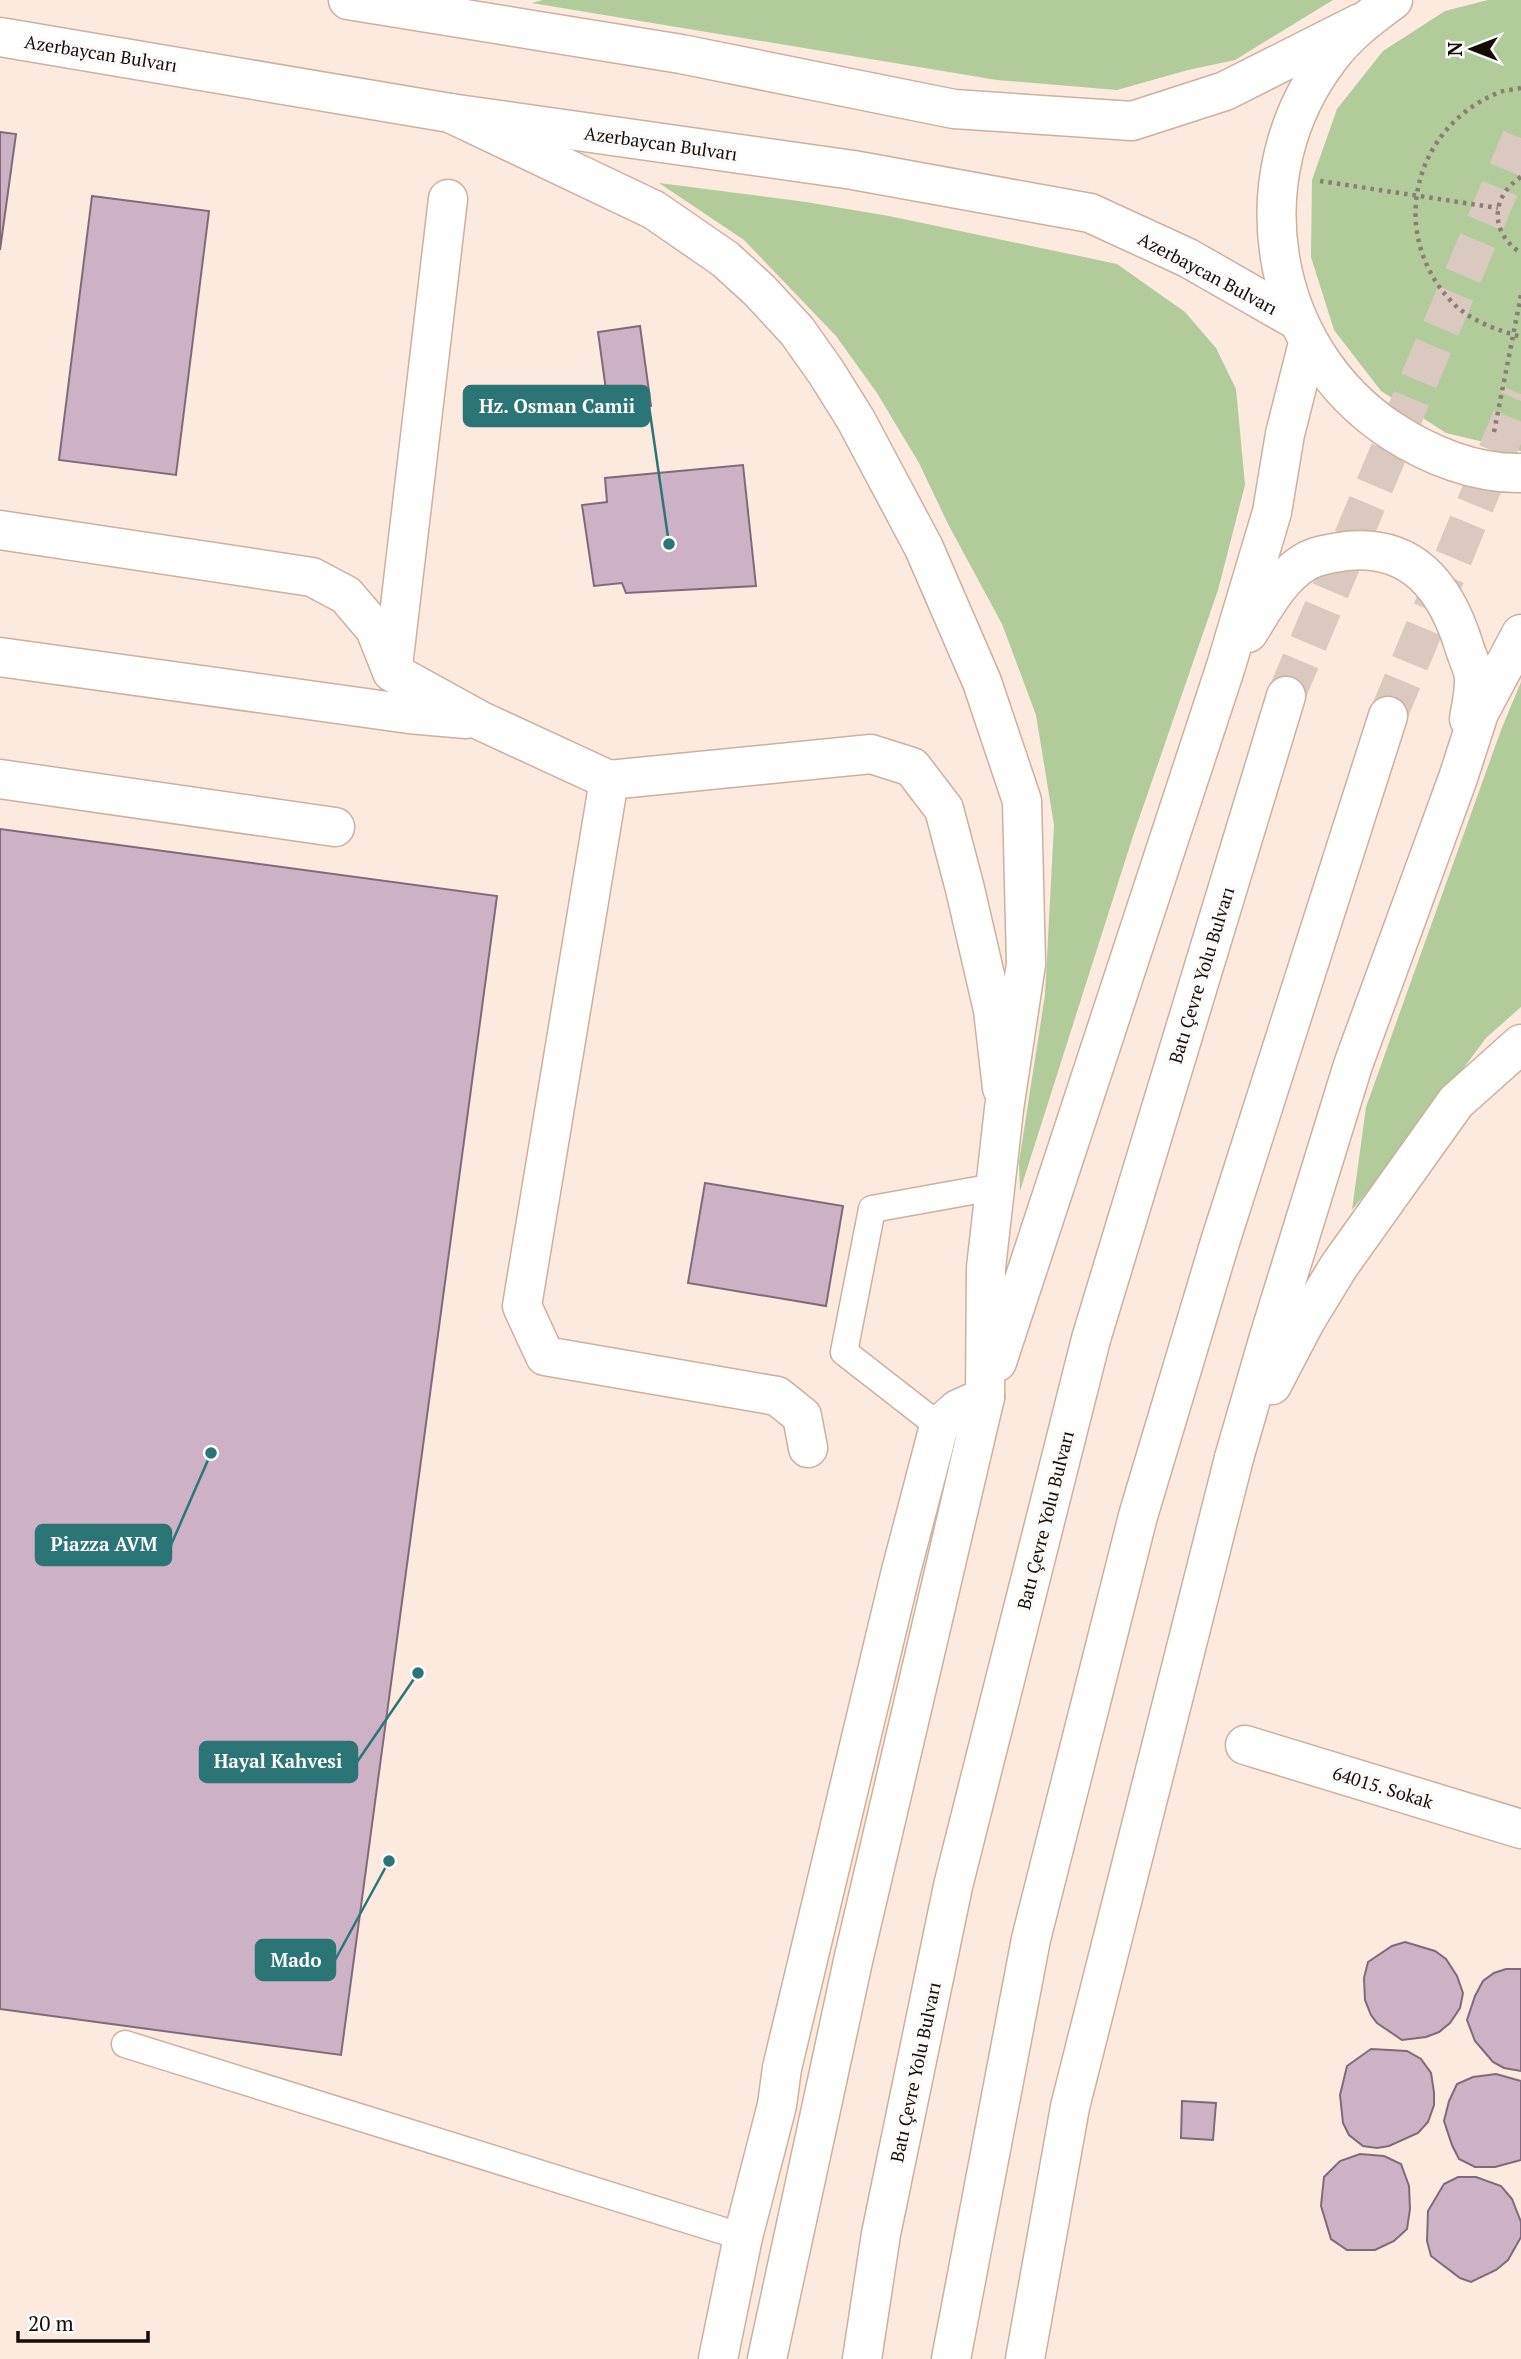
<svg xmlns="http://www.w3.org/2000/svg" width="1521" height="2359" font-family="'PT Serif',serif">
<rect width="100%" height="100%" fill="#fceadf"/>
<path fill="#b1cb9b" d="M543 0H1333L1235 60 1188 70 1117 90 997 80 532 3Z
M1488 0H1521V451L1446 433 1381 391 1334 330 1311 257 1312 180 1337 109 1383 51 1445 11Z
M659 183 806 202 889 216 1117 264 1185 312 1216 348 1236 389 1245 485 1218 590 1133 836 1020 1191 1019 1162 1045 995 1054 825 1036 715 1002 624 948 524 919 463 877 393 836 336 744 240Z
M1521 682V1007L1486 1038 1413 1136 1352 1210 1366 1107 1501 730Z"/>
<path fill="#cdb2c6" stroke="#81697c" stroke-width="2" d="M0 132 16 134 0 250Z
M92 196 209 211 176 475 59 460Z
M640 326 651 406 609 412 598 332Z
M743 465 756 586 626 593 622 583 594 586 582 505 607 502 605 478Z
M0 829 497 896 341 2055 0 2009Z
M705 1183 843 1206 826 1306 688 1283Z
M1405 1942 1435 1951 1446 1959 1457 1976 1463 1993 1460 2008 1450 2023 1439 2032 1426 2037 1402 2040 1377 2023 1371 2015 1365 2000 1364 1978 1368 1962 1392 1946Z
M1506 1969H1521V2071L1504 2068 1493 2062 1475 2041 1467 2020 1475 1996 1483 1981 1494 1973Z
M1371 2049 1407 2051 1421 2059 1431 2073 1434 2092V2105L1428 2122 1418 2133 1389 2146 1377 2148 1363 2146 1349 2135 1343 2123 1340 2095 1347 2066Z
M1496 2074 1521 2081V2160L1495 2167H1475L1459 2159 1452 2145 1444 2121 1449 2101 1457 2084 1473 2077Z
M1182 2101 1216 2103 1213 2140 1181 2138Z
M1360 2154 1384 2156 1401 2164 1409 2186 1410 2209 1407 2229 1394 2241 1375 2250H1347L1331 2239 1321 2206 1324 2177 1340 2161Z
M1458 2177H1476L1501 2186 1512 2199 1521 2222V2237L1508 2260 1496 2270 1471 2282 1460 2278 1431 2256 1427 2241 1428 2211 1444 2184Z"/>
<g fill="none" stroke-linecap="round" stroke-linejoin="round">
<path stroke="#d9c9be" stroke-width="38" stroke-dasharray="38 19" stroke-linecap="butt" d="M1286 696 1521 138
M1388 716 1521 394"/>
<defs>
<path id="service" d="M939 1426 844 1352 872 1209 994 1187
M125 2044 743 2237"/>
<path id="minor" d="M0 530 312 577 346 595 375 629 392 672 479 720 609 780 871 754 912 767 944 809 965 889 993 1010 1002 1088
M0 657 409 714 466 719
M393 666 448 199
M0 779 335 827
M609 780 522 1306 545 1356 777 1396 802 1416 808 1448
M1245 1745 1521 1829
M718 2359 743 2237 777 2105 782 2068 900 1575 939 1426 958 1409 985 1397"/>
<path id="primary" d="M348 0 681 54 954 109 1132 121 1225 91 1360 23
M0 37 450 113 853 170 1090 213 1188 258 1298 321
M767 2359 853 1961 985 1397
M1025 2359 1070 2107 1234 1458"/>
<path id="trunk" d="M1393 0C1370 17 1347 34 1330 57 1239 175 1267 349 1392 431 1429 455 1475 474 1521 473
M450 113 654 210 725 259 759 290 797 331 826 372 856 420 924 548 982 682 1022 801 1026 964 1004 1109 986 1268 985 1397
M1248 633C1264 608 1279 578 1305 562 1317 555 1333 553 1346 551 1413 544 1446 588 1464 646 1467 657 1475 671 1474 682 1474 694 1471 707 1469 719
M997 1362 1226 666 1272 512 1285 434 1308 343
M1272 1385 1306 1320 1339 1266 1456 1102 1521 1044
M1234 1458 1269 1337 1353 1065 1458 778 1479 713 1521 634
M862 2359 881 2234 953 1886 1091 1339 1286 696
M951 2359 1031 1939 1138 1516 1220 1242 1388 716"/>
</defs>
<use href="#service" stroke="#cdb09e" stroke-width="29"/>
<use href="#minor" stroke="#cdb09e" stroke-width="41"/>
<use href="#primary" stroke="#cdb09e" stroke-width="41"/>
<use href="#trunk" stroke="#cdb09e" stroke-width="41"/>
<path stroke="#8a7d74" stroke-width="4.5" stroke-dasharray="3.5 5" stroke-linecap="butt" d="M1521 88C1513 90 1502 90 1495 94 1412 131 1389 233 1450 300 1469 321 1495 329 1521 337
M1521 177C1490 197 1490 233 1521 253
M1320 181 1498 208
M1494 432 1521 295"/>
<use href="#service" stroke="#fff" stroke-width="26"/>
<use href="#minor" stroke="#fff" stroke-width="38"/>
<use href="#primary" stroke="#fff" stroke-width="38"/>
<use href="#trunk" stroke="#fff" stroke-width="38"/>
</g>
<g text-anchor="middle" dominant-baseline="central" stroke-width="7" stroke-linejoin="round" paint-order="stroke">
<g font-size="18" fill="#150c06" stroke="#fbfbfb">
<text transform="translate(101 53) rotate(9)">Azerbaycan Bulvarı</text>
<text transform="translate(661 143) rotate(8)">Azerbaycan Bulvarı</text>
<text transform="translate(1208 273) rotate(28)">Azerbaycan Bulvarı</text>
<text transform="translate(1201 975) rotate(-73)">Batı Çevre Yolu Bulvarı</text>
<text transform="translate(1045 1520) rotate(-76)">Batı Çevre Yolu Bulvarı</text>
<text transform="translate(1383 1787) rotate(17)">64015. Sokak</text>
<text transform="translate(915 2072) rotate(-78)">Batı Çevre Yolu Bulvarı</text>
</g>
</g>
<path fill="none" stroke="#2b7576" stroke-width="2.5" d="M669 544L649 406M211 1453L171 1545M418 1673L357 1762M389 1861L335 1960"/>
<g fill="#2b7576" stroke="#fbfbfb" stroke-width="2.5">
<circle cx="669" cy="544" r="7"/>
<circle cx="211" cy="1453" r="7"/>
<circle cx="418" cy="1673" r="7"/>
<circle cx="389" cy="1861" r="7"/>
</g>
<g fill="#2b7576" stroke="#2b7576" stroke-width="2.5">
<rect x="464" y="386" width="185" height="40" rx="7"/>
<rect x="36" y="1525" width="135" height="40" rx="7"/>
<rect x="200" y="1742" width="157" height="40" rx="7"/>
<rect x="256" y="1940" width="79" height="40" rx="7"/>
</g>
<g font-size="19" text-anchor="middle" font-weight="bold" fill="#fff">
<text x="557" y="413">Hz. Osman Camii</text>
<text x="104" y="1551">Piazza AVM</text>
<text x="278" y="1768">Hayal Kahvesi</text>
<text x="296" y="1967">Mado</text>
</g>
<g transform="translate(1472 49) rotate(270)" stroke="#fbfbfb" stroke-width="5" paint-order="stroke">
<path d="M0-5L12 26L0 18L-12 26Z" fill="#150c06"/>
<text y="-10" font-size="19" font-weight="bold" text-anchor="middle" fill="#150c06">N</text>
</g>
<path d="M18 2331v10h130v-10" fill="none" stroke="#150c06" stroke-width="3.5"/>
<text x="28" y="2331" font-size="21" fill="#150c06" stroke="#fbfbfb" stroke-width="5" paint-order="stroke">20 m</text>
</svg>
